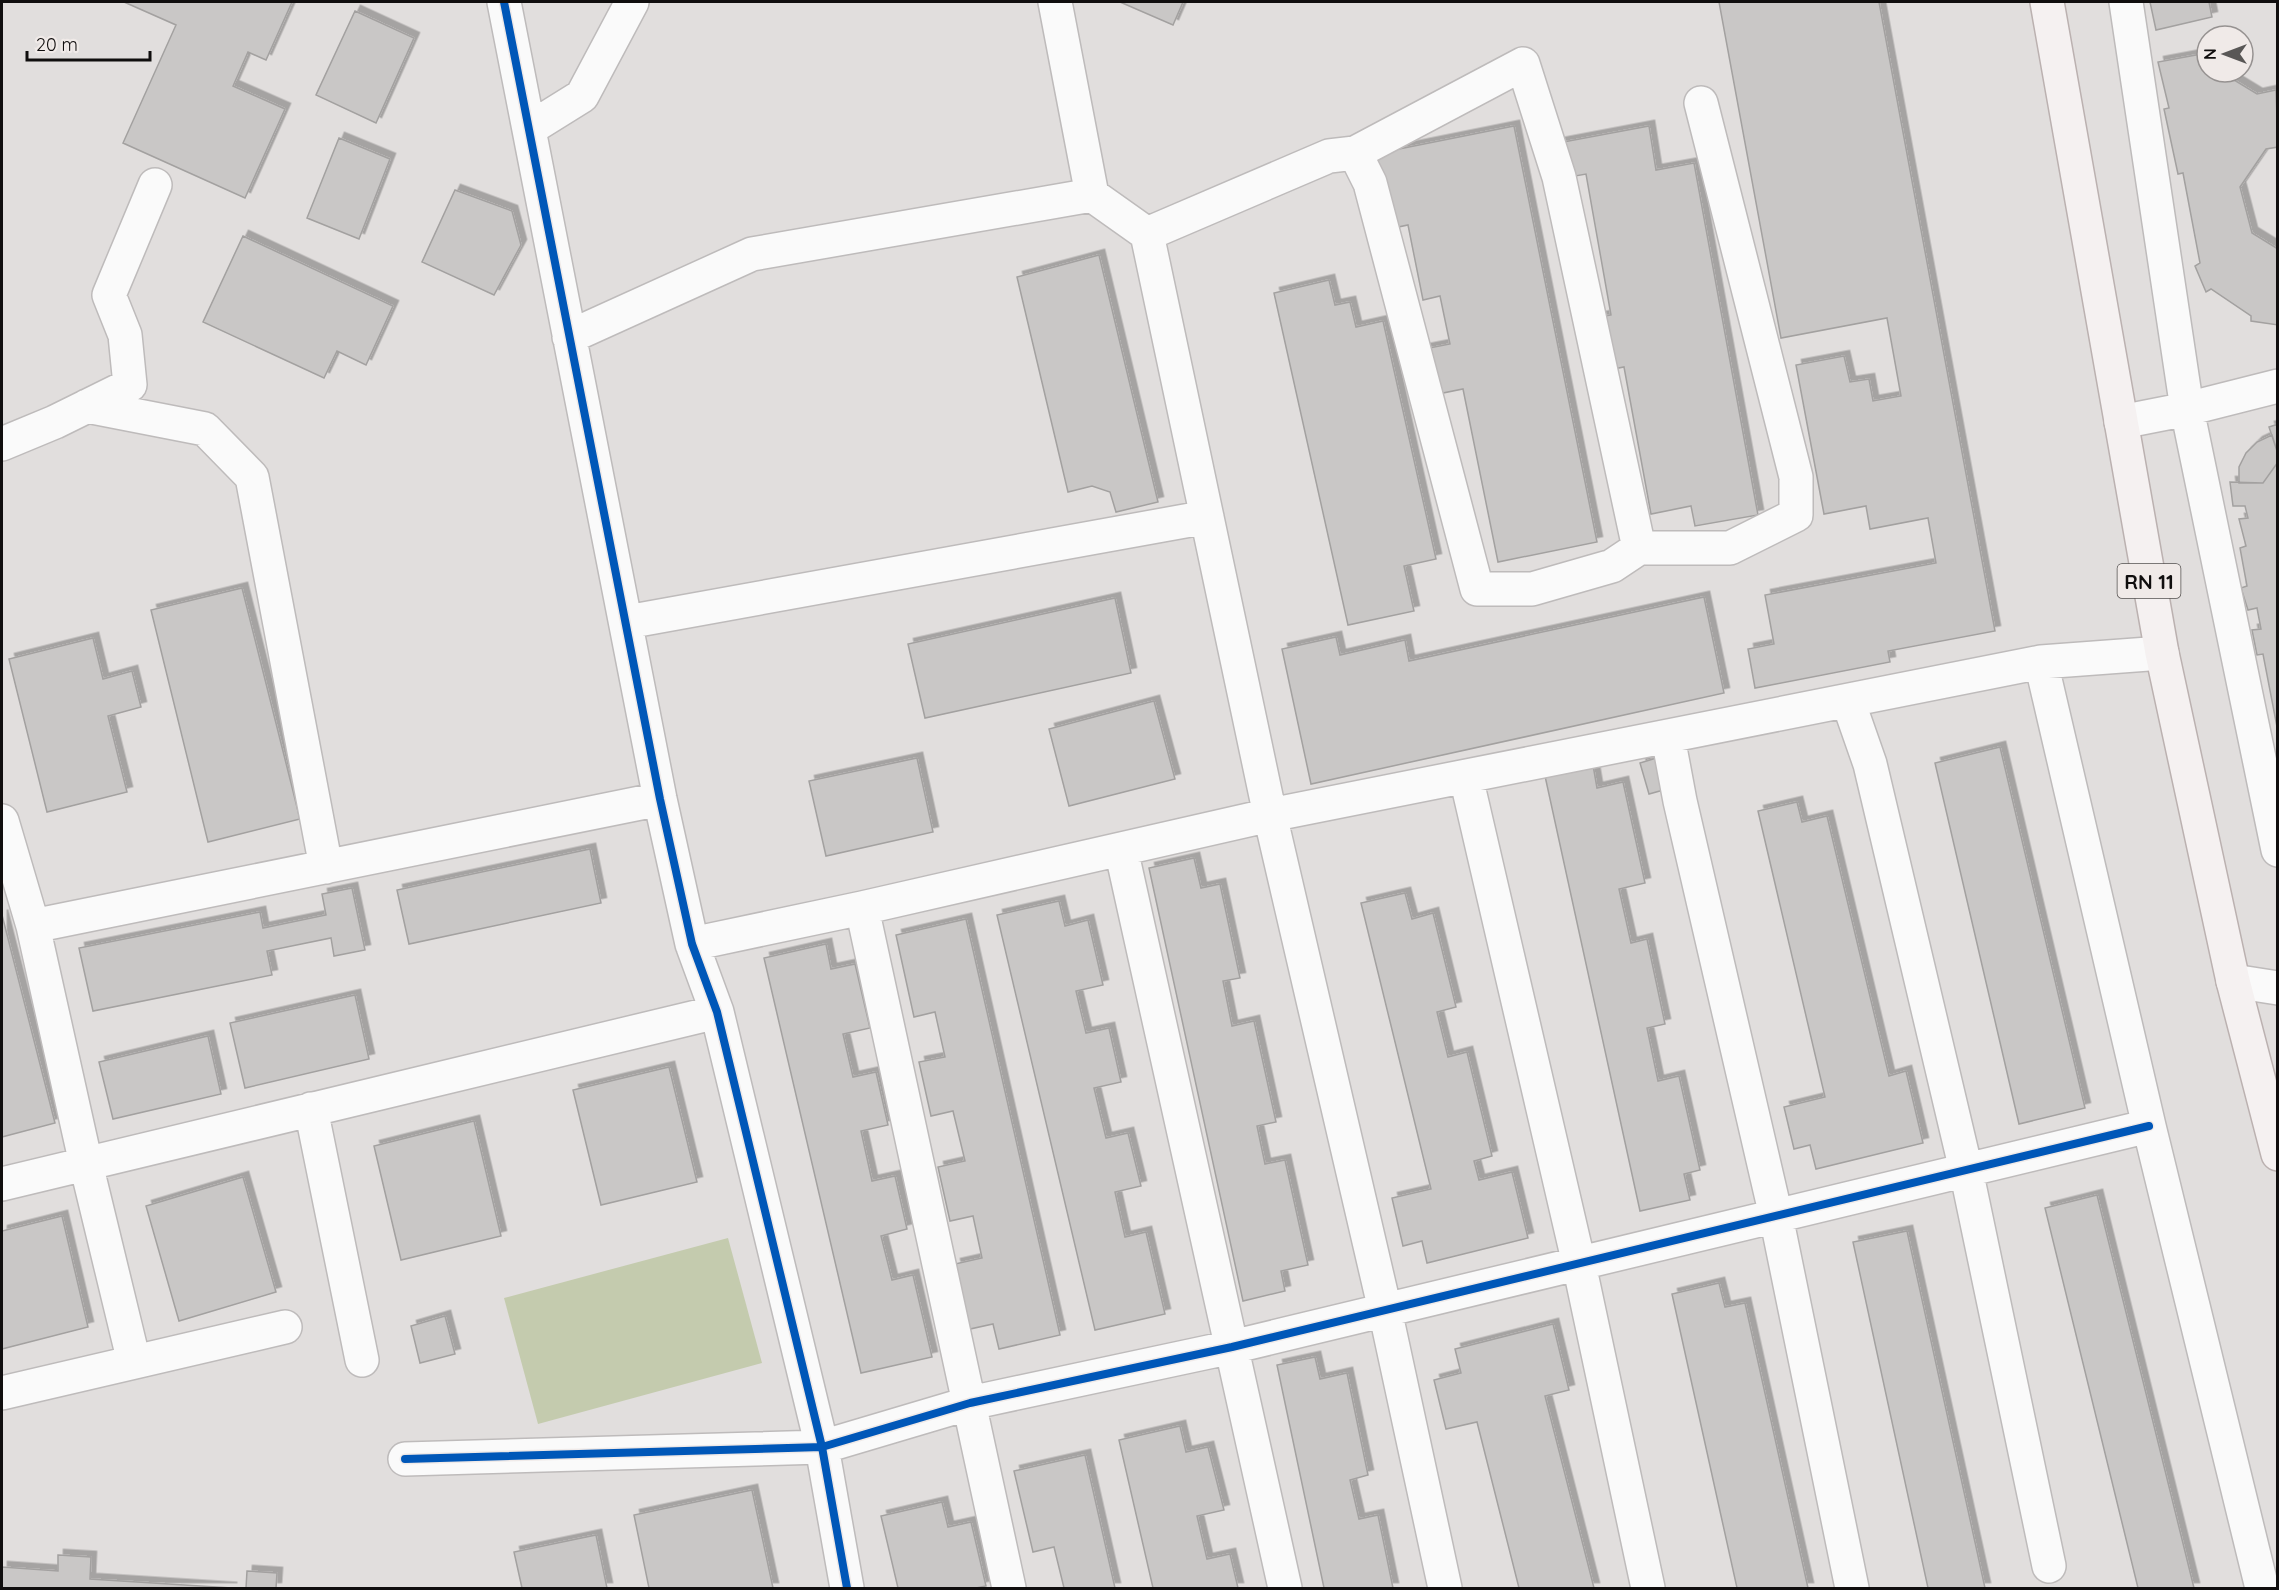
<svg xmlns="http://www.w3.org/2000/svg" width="2279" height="1590" font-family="Quicksand,sans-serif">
<defs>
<filter id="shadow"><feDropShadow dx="5.5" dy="-5.5" stdDeviation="0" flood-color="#0004"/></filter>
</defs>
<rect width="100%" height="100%" fill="#e1dedd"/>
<path fill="#c4cbae" d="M728 1238 762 1363 538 1424 504 1298Z"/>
<path fill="#c9c7c6" stroke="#a3a1a0" stroke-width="1.5" filter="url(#shadow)" d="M124 2H292L266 60 248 52 233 86 285 109 245 198 123 143 176 25Z
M1120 2H1183L1173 25Z
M1719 2H1879L1995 631 1888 651 1890 662 1755 688 1748 649 1774 644 1765 595 1936 563 1928 518 1870 529 1866 506 1824 514 1796 365 1844 356 1850 382 1869 379 1873 401 1901 396 1887 318 1781 338Z
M2150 2H2209L2212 17 2156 30Z
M355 11 414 38 376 123 316 95Z
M2207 53V72H2221L2257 94 2276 90 2278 147 2266 149 2240 187 2252 233 2278 249V325L2251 321V316L2211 289 2206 292 2195 266 2200 263 2183 173 2178 174 2164 109 2169 108 2158 62Z
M1514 126 1597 542 1498 562 1463 389 1428 396 1419 350 1450 344 1440 296 1423 300 1408 225 1384 230 1369 155Z
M1649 126 1656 170 1694 163 1758 515 1695 526 1691 506 1651 514 1624 367 1598 372 1589 319 1611 315 1586 174 1564 178 1558 143Z
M339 138 390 159 359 239 307 218Z
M455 190 512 211 521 245 494 295 422 262Z
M243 236 393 306 366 365 337 351 324 378 203 322Z
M1099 255 1158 502 1116 512 1110 492 1092 486 1068 492 1017 277Z
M1329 280 1335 305 1350 302 1356 327 1383 321 1436 559 1404 566 1414 611 1348 625 1274 293Z
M2278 424V454L2269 427Z
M2272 435 2278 454V462L2263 483H2239V467L2246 453 2257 442Z
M2278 462V732L2263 654 2257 655 2252 630 2261 629 2257 608 2248 610 2241 588 2247 586 2240 548 2246 546 2239 519 2248 518 2245 506H2233L2230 482 2263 483Z
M242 588 300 819 208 842 151 610Z
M1704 597 1724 693 1311 784 1282 649 1336 637 1340 655 1405 640 1409 661Z
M1115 598 1131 673 925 718 908 644Z
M93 638 103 679 132 671 141 707 108 716 127 792 47 812 9 659Z
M1154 701 1175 779 1069 806 1049 729Z
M2000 747 2085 1108 2019 1124 1935 763Z
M1676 752 1685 784 1649 794 1640 763Z
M917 758 933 832 826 856 809 781Z
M1593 765 1597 788 1623 782 1645 883 1619 889 1631 943 1647 939 1665 1024 1647 1028 1658 1081 1679 1076 1700 1170 1684 1174 1690 1200 1640 1211 1545 776Z
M1797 802 1802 822 1827 816 1889 1076 1906 1071 1923 1143 1816 1169 1810 1145 1794 1149 1784 1107 1825 1097 1758 811Z
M590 849 601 903 409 944 397 890Z
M1194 858 1201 888 1220 884 1240 978 1223 981 1232 1026 1254 1021 1276 1122 1257 1126 1265 1164 1285 1160 1308 1265 1281 1271 1285 1291 1243 1301 1149 868Z
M352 888 365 950 334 956 331 938 267 951 272 975 93 1011 79 948 260 912 263 928 326 915 322 894Z
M1405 893 1412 919 1433 913 1456 1007 1437 1012 1448 1057 1467 1052 1492 1156 1474 1161 1479 1180 1512 1172 1528 1238 1427 1263 1422 1241 1403 1246 1392 1198 1431 1189 1361 903Z
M1059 901 1065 926 1088 920 1103 985 1076 991 1086 1033 1109 1028 1121 1082 1094 1088 1106 1138 1128 1133 1141 1186 1115 1192 1125 1237 1146 1232 1165 1314 1095 1330 997 915Z
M2 915 55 1123 2 1137Z
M966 919 1060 1335 999 1349 993 1324 970 1329 955 1264 982 1258 973 1216 950 1221 938 1167 965 1161 953 1111 931 1116 919 1062 945 1057 935 1012 914 1017 896 935Z
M826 944 831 969 855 964 870 1028 843 1034 853 1077 876 1072 888 1125 861 1131 872 1181 895 1176 907 1229 881 1236 892 1280 913 1275 932 1357 861 1373 764 958Z
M355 995 369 1059 245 1088 230 1023Z
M208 1036 221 1094 113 1119 99 1062Z
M669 1067 697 1182 601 1205 573 1090Z
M474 1121 501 1236 401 1260 374 1146Z
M243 1177 276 1292 179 1321 146 1206Z
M2097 1195 2194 1588H2138L2045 1208Z
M62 1216 88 1327 2 1349V1231Z
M1907 1231 1985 1588H1928L1853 1242Z
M1719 1283 1725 1307 1745 1303 1808 1588H1737L1672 1294Z
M445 1316 455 1354 420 1363 411 1326Z
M1553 1324 1569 1390 1545 1396 1594 1588H1519L1477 1422 1446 1429 1434 1380 1461 1373 1455 1349Z
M1315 1357 1320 1379 1347 1373 1368 1475 1350 1480 1359 1519 1378 1515 1393 1588H1324L1277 1365Z
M1180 1426 1186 1452 1208 1447 1224 1510 1197 1516 1207 1559 1230 1554 1238 1588H1153L1119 1440Z
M1085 1455 1115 1588H1064L1054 1547 1033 1552 1014 1471Z
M752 1490 773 1588H649L634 1515Z
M942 1502 948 1527 971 1522 986 1586 976 1588H898L881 1516Z
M596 1535 607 1588H522L514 1552Z
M58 1555 91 1557 90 1579 232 1588H2V1567L58 1571Z
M247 1571 277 1573 276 1588H246Z"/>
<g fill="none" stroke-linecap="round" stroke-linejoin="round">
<defs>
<path id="minor" d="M504 2 660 799 692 944 717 1012 822 1447 847 1588
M1055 2 1092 195 1147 234 1329 156 1355 153 1523 64 1559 177 1639 548
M2126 2 2187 409 2278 850
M529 129 582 96 632 2
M1355 153 1370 183 1477 589H1532L1612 566 1639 548H1730L1796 515V477L1701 103
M1147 234 1270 815 1385 1310 1445 1588
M569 337 752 254 1092 195
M87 406 205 429 252 477 326 867
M2121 422 2187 409 2278 386
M2 444 55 422 130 385 125 335 109 295 155 185
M627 622 1207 517
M2041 662 2149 1126 2262 1588
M1848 701 1870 764 1966 1170 2049 1566
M1668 737 1680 801 1776 1216 1852 1588
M1466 777 1579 1264 1648 1588
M2 821 33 926 86 1164 134 1362
M1121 849 1285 1588
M862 908 1009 1588
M33 926 660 799
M692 944 862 908 1270 815 2041 662 2162 653
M2233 981 2278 988
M311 1109 362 1360
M2 1184 717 1012
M2 1393 285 1327
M405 1459 822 1447 970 1403 1232 1347 2149 1126"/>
<path id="primary" d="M2047 2 2162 653 2233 981 2278 1154"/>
</defs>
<use href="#minor" stroke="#bebbbb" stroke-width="36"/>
<use href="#primary" stroke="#bbb1b0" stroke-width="36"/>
<use href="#minor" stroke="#fafafa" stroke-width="33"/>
<use href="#primary" stroke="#f5f1f1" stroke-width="33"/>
<defs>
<path id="cycleway" d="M504 2 660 799 692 944 717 1012 822 1447 847 1588
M405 1459 822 1447 970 1403 1232 1347 2149 1126"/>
</defs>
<use href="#cycleway" stroke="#f0eae8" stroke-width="11"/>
<use href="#cycleway" stroke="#0057b8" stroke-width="8"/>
</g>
<g text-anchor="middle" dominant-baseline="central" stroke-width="5" stroke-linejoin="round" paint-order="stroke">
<rect fill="#f0eae8" stroke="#53504f" stroke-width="1.5" x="2117.5" y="564" width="63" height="34" rx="4.5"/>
<g font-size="20" font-weight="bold" fill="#100e0e">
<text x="2149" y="581">RN 11</text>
</g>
</g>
<rect width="2279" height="1590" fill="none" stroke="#100e0e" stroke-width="6"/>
<g transform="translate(2225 54) rotate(270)"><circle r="28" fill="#f0eae8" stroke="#969291" stroke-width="1.5"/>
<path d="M0-4.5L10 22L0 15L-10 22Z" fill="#595756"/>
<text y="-9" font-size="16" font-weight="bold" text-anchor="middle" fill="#100e0e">N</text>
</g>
<path d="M27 51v9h123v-9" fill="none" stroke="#100e0e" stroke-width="3"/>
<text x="36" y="51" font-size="18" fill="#100e0e" stroke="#f0eae8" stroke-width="4.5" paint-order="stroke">20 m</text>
</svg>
